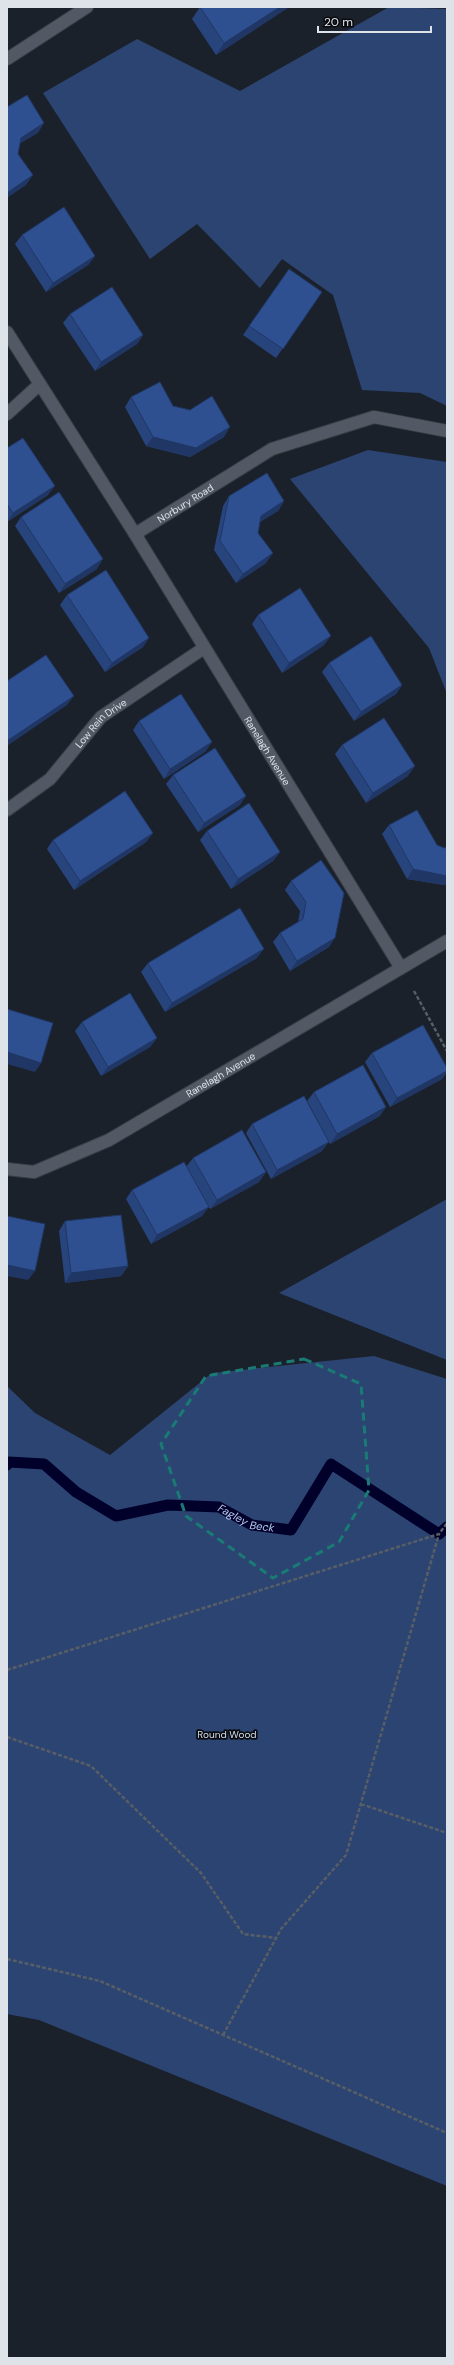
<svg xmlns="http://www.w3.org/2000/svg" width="454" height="2365" font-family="'DM Sans',sans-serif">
<rect width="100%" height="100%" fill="#1b212a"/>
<path fill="#2c4472" d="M389 7 447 9V406L420 393 362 390 333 295 282 259 260 288 197 224 150 259 43 93 137 39 240 91Z
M368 450 447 462V694L429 648 290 479Z
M447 1199V1360L279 1293Z
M374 1356 447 1379V2186L39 2020 7 2014V1386L35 1413 110 1455 212 1373Z"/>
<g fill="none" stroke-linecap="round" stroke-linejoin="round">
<path stroke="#00002b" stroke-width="11" id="s1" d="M7 1465 9 1462 44 1464 76 1492 116 1516 168 1505 219 1507 252 1525 291 1530 331 1464 439 1534 447 1527"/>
<defs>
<g id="street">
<path d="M7 59 87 7"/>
<path id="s2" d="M7 332 135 534 272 449 374 417 447 431"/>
<path d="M7 414 40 384"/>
<path id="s3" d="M135 534 401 968"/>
<path id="s4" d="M7 810 50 779 101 717 204 648"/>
<path id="s5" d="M7 1169 34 1172 109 1140 447 941"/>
</g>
</defs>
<use href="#street" stroke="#3a3e46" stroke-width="14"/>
<path stroke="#585e66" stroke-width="2.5" stroke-dasharray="4 2" stroke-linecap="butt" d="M414 991 447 1051
M7 1670 439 1534 447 1523
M7 1737 91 1766 201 1873 243 1934 276 1938
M361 1804 447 1833
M7 1959 100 1981 447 2133
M223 2035 281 1929 346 1855 439 1534"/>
<use href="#street" stroke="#535964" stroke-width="12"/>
</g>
<path fill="#28447c" d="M200 7H289L216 55 192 19Z
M22 235 95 256 88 265 46 292 15 244Z
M289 269 322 292 276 358 243 335Z
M70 314 143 335 137 344 95 371 63 323Z
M131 397 190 410 224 437 190 457 146 446 125 407Z
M7 448 48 495 7 522Z
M229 496 284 501 278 511 260 522 258 533 266 563 236 583 214 550 223 506Z
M21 517 97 569 59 593 15 526Z
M67 595 143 647 105 672 60 605Z
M258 615 324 645 282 673 252 624Z
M329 663 402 685 396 694 354 721 322 672Z
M139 721 206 751 164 779 133 730Z
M342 745 408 776 366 803 335 754Z
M173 775 240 805 198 832 166 784Z
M389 825 444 848 447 847V884L444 885 407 879 382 834Z
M207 831 280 852 273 861 231 889 200 840Z
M153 833 146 842 74 890 47 849 53 840Z
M321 860 329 947 290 971 273 942 280 933 298 922 300 911 285 890 291 881Z
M257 958 165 1012 141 972 148 963Z
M82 1022 157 1038 150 1047 101 1076 75 1031Z
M372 1053 447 1068V1072L442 1079 390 1107 365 1062Z
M314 1092 380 1116 330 1144 307 1101Z
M252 1124 322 1151 271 1179 246 1133Z
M193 1158 266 1172 259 1182 210 1209 186 1167Z
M132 1190 202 1216 151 1244 126 1199Z
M65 1221 128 1266 121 1276 65 1283 59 1231Z"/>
<path fill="#203765" d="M280 7H289L216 55 224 43Z
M44 123 38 133 14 147 21 138Z
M33 175 26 185 7 198V193Z
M95 256 88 265 46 292 53 283Z
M143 335 137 344 95 371 101 362Z
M230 427 224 437 190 457 146 446 153 437Z
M55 486 48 495 7 522 13 513Z
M284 501 278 511 254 525 261 516Z
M273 553 266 563 236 583 243 574Z
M103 559 97 569 59 593 65 584Z
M331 636 324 645 282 673 289 663Z
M149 638 143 647 105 672 112 663Z
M402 685 396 694 354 721 361 712Z
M74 696 67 705 7 746V741Z
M212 742 206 751 164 779 170 769Z
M415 766 408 776 366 803 373 793Z
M246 796 240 805 198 832 204 823Z
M153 833 146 842 74 890 80 881Z
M280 852 273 861 231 889 238 879Z
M413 869 447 876V884L444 885 407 879Z
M335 938 329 947 290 971 297 961Z
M264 949 257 958 165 1012 172 1003Z
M157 1038 150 1047 101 1076 108 1067Z
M7 1052 41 1063 35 1072 7 1064Z
M447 1071V1072L442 1079 390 1107 397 1098Z
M386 1107 380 1116 330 1144 337 1134Z
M329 1142 322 1151 271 1179 277 1170Z
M266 1172 259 1182 210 1209 217 1200Z
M209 1207 202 1216 151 1244 157 1235Z
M7 1265 35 1271 28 1280 7 1276Z
M128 1266 121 1276 65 1283 71 1273Z"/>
<path fill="#2e4f90" stroke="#203765" d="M200 7H280L224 43Z
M27 95 44 123 21 138 18 154 33 175 7 193V107Z
M64 207 95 256 53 283 22 235Z
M289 269 322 292 283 349 249 326Z
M112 287 143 335 101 362 70 314Z
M160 382 173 406 190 410 212 396 230 427 196 448 153 437 131 397Z
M23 438 55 486 13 513 7 504V448Z
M267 473 284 501 261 516 258 533 273 553 243 574 220 541 229 496Z
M59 492 103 559 65 584 21 517Z
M106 570 149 638 112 663 67 595Z
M300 588 331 636 289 663 258 615Z
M371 636 402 685 361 712 329 663Z
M46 655 74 696 7 741V681Z
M181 694 212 742 170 769 139 721Z
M384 718 415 766 373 793 342 745Z
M215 748 246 796 204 823 173 775Z
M125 791 153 833 80 881 53 840Z
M249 803 280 852 238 879 207 831Z
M417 810 437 845 444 848 447 847V876L413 869 389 825Z
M321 860 344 893 335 938 297 961 280 933 303 919 306 902 291 881Z
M240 908 264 949 172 1003 148 963Z
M130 993 157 1038 108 1067 82 1022Z
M7 1009 53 1023 41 1063 7 1052Z
M423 1025 447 1068V1071L397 1098 372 1053Z
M363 1065 386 1107 337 1134 314 1092Z
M304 1096 329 1142 277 1170 252 1124Z
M242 1130 266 1172 217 1200 193 1158Z
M184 1162 209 1207 157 1235 132 1190Z
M121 1215 128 1266 71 1273 65 1221Z
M7 1216 45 1224 35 1271 7 1265Z"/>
<path fill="none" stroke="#197b74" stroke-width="3" stroke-dasharray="8 5" stroke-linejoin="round" d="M304 1359 361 1384 369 1490 339 1542 273 1578 186 1516 161 1444 206 1376Z"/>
<g text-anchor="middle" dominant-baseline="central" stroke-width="3.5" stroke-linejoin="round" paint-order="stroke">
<g font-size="10" fill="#dee2e9" stroke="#080a0e">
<text stroke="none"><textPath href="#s2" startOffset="298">Norbury Road</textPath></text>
<text stroke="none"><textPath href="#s4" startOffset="129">Low Rein Drive</textPath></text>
<text stroke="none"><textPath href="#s3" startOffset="254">Ranelagh Avenue</textPath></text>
<text stroke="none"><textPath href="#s5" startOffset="238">Ranelagh Avenue</textPath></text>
</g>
<g font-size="10" fill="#d2ddf0" stroke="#080a0e">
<text x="227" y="1734">Round Wood</text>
</g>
<g font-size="11" font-style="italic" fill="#b9cef4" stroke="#080a0e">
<text stroke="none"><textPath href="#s1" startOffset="262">Fagley Beck</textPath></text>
</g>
</g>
<rect width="454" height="2365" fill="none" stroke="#dee2e9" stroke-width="16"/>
<path d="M318 26v6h113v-6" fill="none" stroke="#dee2e9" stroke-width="2"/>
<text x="324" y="26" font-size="12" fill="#dee2e9" stroke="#080a0e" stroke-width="3" paint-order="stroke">20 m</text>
</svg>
